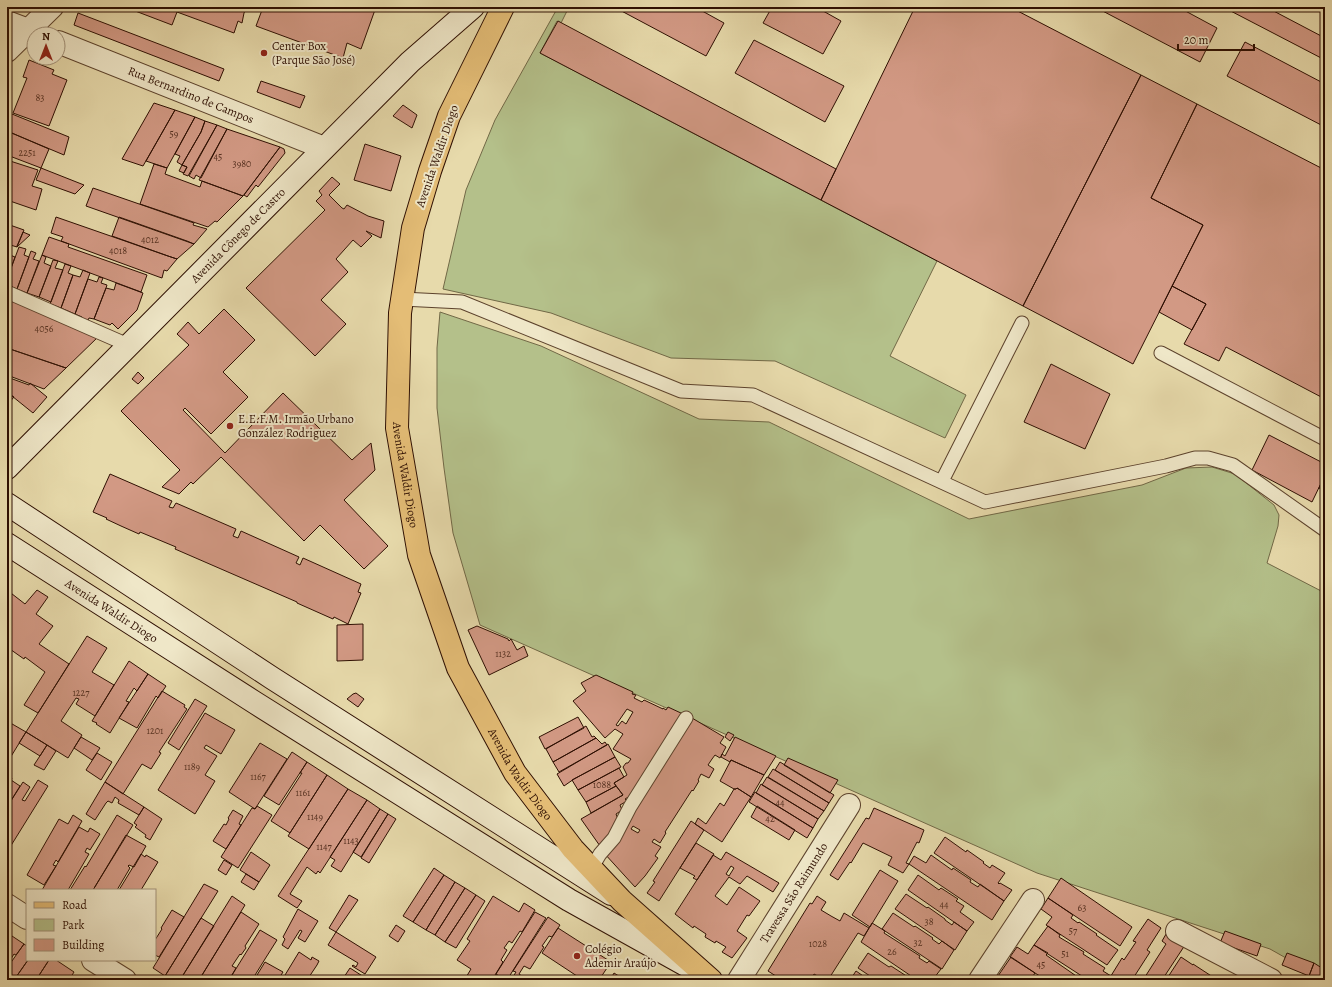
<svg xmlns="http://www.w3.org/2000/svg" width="1332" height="987" font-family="Alegreya,serif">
<rect width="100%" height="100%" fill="#e7daab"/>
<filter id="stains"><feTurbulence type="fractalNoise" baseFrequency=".005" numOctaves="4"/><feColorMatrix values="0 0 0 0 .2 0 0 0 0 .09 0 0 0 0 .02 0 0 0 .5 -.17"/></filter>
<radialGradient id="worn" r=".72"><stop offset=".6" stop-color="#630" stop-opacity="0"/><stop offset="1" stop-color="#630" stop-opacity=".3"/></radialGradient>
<path fill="#b4c08a" stroke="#716846" d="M558 7H569L561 23 557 21 540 53 937 261 890 356 966 395 945 438 775 361 671 358 551 313 443 289 466 190 495 120Z
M440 312 541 346 699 419 769 422 969 519 1142 485 1186 468 1212 467 1235 474 1274 505 1279 515 1278 526 1267 563 1325 593V980L1270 949 1037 873 480 625 453 533 444 468 437 408V348Z"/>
<path fill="#d29984" stroke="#2e0f02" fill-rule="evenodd" d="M130 7H247L244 13 242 23 238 21 234 33 177 12 172 25 130 9Z
M253 7H376L361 49 347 43 343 58 256 26 262 10Z
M614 7H695L724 23 706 56Z
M772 7H816L841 21 823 54 763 23Z
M915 7H1010L1141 75 1023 306 821 200Z
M1095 7H1178L1217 28 1200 62Z
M1223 7H1266L1325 38V60Z
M1299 7H1310V10H1299Z
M78 13 224 69 219 81 74 25Z
M558 21 836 169 821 200 540 53Z
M754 40 844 86 825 122 735 73Z
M1245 42 1325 84V127L1227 76Z
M29 60 54 70 52 74 67 80 49 126 13 113 27 78 23 77Z
M1141 75 1197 104 1151 198 1203 225 1133 364 1023 306Z
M261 81 305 96 300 108 257 92Z
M154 103 175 110 143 166 122 159Z
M1197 104 1325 170V399L1226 347 1219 361 1184 344 1206 304 1172 286 1203 225 1151 198Z
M403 105 417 115 412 128 393 116Z
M175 110 195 117 167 168 146 161Z
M7 112 69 137 64 155 7 131Z
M195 117 205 121 201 132 182 165 177 162 180 156 175 154Z
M205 121 217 125 188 176 183 174 187 167 182 165 201 132Z
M217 125 227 129 201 178 196 175 194 179 189 176Z
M227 129 280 147 243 196 199 180Z
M7 131 49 149 41 168 7 155Z
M365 144 401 156 391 191 354 180Z
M280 147 284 149 285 153 258 187 256 185 247 197 244 195Z
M7 160 38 170 32 186 42 189 36 210 7 200Z
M154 164 167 168 165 174 200 187 202 181 243 196 217 222 215 221 208 227 140 204Z
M182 165 187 167 184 173 179 171Z
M41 168 84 185 75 194 36 180Z
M332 177 340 184 329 195 342 208 344 209 347 205 368 216 384 221 381 238 366 231 372 236 361 247 353 240 336 259 348 272 321 300 346 324 315 356 246 288 325 210 316 201 322 195 319 191Z
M93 188 194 223 193 225 207 229 194 244 86 206Z
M56 217 168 256 177 259 167 271 164 270 162 278 159 277 61 241 63 237 51 233Z
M119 217 187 241 194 244 177 259 168 256 112 236Z
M7 224 24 230 17 247 7 244Z
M23 232 30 235 17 247V246Z
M49 237 69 244 68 247 147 275 141 292 42 255Z
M19 247 26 249 24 255 29 257 17 289 7 285V279Z
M31 251 36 253 33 259 39 261 27 293 17 289Z
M10 255 15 257 7 279V257Z
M42 255 46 257 44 263 51 266 39 297 27 293Z
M53 260 58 261 55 268 63 270 51 302 39 297Z
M65 264 71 266 68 273 73 275 61 308 50 304Z
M83 270 90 273 75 314 61 308 73 275 80 277Z
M99 277 103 278 101 283 107 285 106 288 94 319 89 318 84 328 78 326 82 317 75 314 88 279 97 282Z
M116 283 143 293 137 310 118 329 112 323 110 325 94 319 106 288 114 290Z
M1172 286 1206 304 1192 330 1159 312Z
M7 295 99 336 66 368 7 348Z
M224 309 255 340 223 372 248 397 211 434 185 408 183 410 225 453 283 393 352 460 371 443 375 470 344 500 388 546 364 569 320 525 304 541 221 457 193 484 191 482 179 494 162 487 180 470 121 411 189 345 177 334 188 322 199 334Z
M7 348 66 368 44 389 7 375Z
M1051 364 1110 394 1085 449 1024 422Z
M138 372 144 378 138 384 132 379Z
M7 377 29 385 30 383 47 397 33 413 7 392Z
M7 392 14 397 7 405Z
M1269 435 1325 464V475L1312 502 1252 470Z
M110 474 172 501 169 507 173 508 176 503 236 529 233 536 238 538 241 531 299 557 296 563 300 565 303 558 361 584 358 592 361 593 348 624 334 617 333 619 297 603V602L175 549 176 547 140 532 139 534 121 526 106 519 107 518 93 512Z
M1325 475V491L1319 488Z
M7 590 25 604 37 590 48 597 36 614 53 626 39 644 69 664 38 713 24 705 45 672 25 657 24 659 7 647Z
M363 624V660L337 661V625Z
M477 626 508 639 509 641 511 639 517 650 524 646 528 656 489 675 468 630Z
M87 636 107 648 92 672 114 685 95 716 76 704 79 699 76 698 61 721 82 735 68 758 26 732Z
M129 661 148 674 137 691 134 688 126 701 129 702 110 733 96 724 97 723 92 721Z
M148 674 166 686 158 698 156 696 137 728 119 718Z
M596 675 633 692 632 694 636 695 634 698 642 702 644 700 663 709V708L666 710 668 707 683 714 630 796 625 799 627 801 620 805 622 810 616 814 618 819 609 837 600 846 581 819 623 795 614 783 627 775 623 767 626 763H628L631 759 613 749 623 734 615 729 605 738 573 701 586 691 581 683ZM627 709 633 712 626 724 622 721 618 726 616 725Z
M162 691 185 705 184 707 187 709 159 752 161 753 151 769 142 764 123 794 105 782Z
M356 693 364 699 358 707 347 699 353 694Z
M195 699 207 706 179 750 168 743Z
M205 713 235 730 221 754 206 745 204 748 217 756 205 775 215 781 195 814 158 790Z
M578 717 584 728 545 749 539 737Z
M692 718 724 737 720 743 726 747 720 758 715 755 712 759 708 765 714 769 709 778 701 774 698 780 699 781 693 791 692 790 665 832 666 833 660 843 654 839 652 842 661 847 655 856 658 858 645 876 635 887 604 853ZM633 826 640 830 638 833 631 829Z
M7 721 26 732 7 763Z
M586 726 592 737 594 736 596 738 553 762 546 749Z
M26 732 47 745 40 756 19 743Z
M728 732 734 735 730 741 725 737Z
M81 737 100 748 92 760 74 748Z
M735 737 776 756 764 775 731 760 730 762 721 757 722 754 725 756Z
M596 738 602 744 605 742 607 745 559 772 553 762Z
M260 743 287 759 255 809 229 792Z
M608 744 615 757 574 779 564 786 557 774Z
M47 745 56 751 44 770 34 765Z
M292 752 307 762 279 805 264 796Z
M97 753 112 762 101 780 86 770Z
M615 757 621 767 578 790 572 780Z
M788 758 838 780 830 793 784 765Z
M731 760 764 775 751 797 737 788 736 789H734L720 781Z
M307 762 327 775 290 833 271 821 302 773H300Z
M780 762 834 795 829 803 775 770Z
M619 768 624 777 614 783 616 786 586 802 578 790Z
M773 769 829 803 824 811 768 777Z
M7 775 12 778 11 780 20 786 7 807Z
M327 775 348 789 309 849 288 836Z
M767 777 824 811 818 819 762 785Z
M38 780 48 786 7 852V807L23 782 30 787 22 800 25 801Z
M105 782 144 807 139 815 118 803 119 800 115 797 112 803 108 801 106 803 95 820 86 814Z
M761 784 818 819 813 828 756 793Z
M616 786 623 795 591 813 586 802Z
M737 788 751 797 722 842 695 824 698 818 706 824 720 803 724 806 734 789H736Z
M348 789 367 800 320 873 318 871 316 874 307 867 290 894 302 901 297 908 278 896Z
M755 792 813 828 807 838 749 802Z
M367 800 380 809 341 872 331 866 335 860 330 857Z
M257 806 272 815 238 868 221 857 252 808 255 809Z
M757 806 795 830 789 840 751 817Z
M144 807 162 819 150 840 145 837 146 835 135 827 137 825 134 823Z
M874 808 924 830 919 843 917 842 906 863 909 864 903 873 888 865 892 857 863 843 851 863 850 862 838 880 830 875 866 818 869 819Z
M380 809 388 814 361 857 353 852Z
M233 810 243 816 239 824 241 825 226 849 213 841 224 824 226 825 229 819 228 818Z
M388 814 396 819 369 863 361 858Z
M73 815 82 821 58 862 56 860 53 865 56 866 44 885 27 875 59 819 68 824Z
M117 815 133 825 93 890H70L85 866 86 867Z
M691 821 704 830 659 901 647 893 655 882 653 881Z
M79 827 88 832 90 828 100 834 90 850 87 848 85 852 89 854 68 890H42Z
M126 835 146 846 134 867 129 865 128 866 130 868 117 890H93Z
M945 837 966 852 967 850 984 862 983 863 990 868 992 865 1005 873 998 883 999 884 1000 883 1012 890 1004 901 934 853Z
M696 843 714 854 697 880 693 878 695 876 680 868Z
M251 852 270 865 259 882 240 870Z
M726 852 779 883 773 892 747 876 740 884 729 877 715 896 727 905 739 887 760 901 749 916 747 915 737 931 747 938 732 958 722 952 726 947 716 941 715 943 705 937 706 934 694 926 693 928 675 914 713 855 721 860ZM731 866 734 868 729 876 726 874Z
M141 854 145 857 146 855 158 862 141 890H119Z
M931 855 952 870 953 868 971 880 970 882 978 887 980 884 1004 901 992 920 909 864 914 856 926 863Z
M224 860 232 865 226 875 218 870Z
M434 868 444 875 413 922 403 916Z
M880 870 898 881 870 927 852 915Z
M246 874 259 882 254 890 241 882Z
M444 875 455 882 426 930 413 922Z
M918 875 939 890 941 888 958 899 956 901 964 906 960 912 974 922 967 931 908 890Z
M1061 878 1132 927 1120 946 1048 898Z
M455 882 465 888 435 935 426 930Z
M204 884 218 891 165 976 153 968Z
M465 888 476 895 445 942 435 935Z
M906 894 927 908 928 907 945 919V920L952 925 954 922 967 931 955 950 895 909Z
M349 895 358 900 336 932 329 928Z
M476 895 485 901 456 948 445 942Z
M232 896 245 905 199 980H180Z
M493 896 519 912 524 903 535 910 522 932 520 931 512 943 509 941 504 948 507 950 501 960 503 962 492 980H467L465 979 471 969 457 960 470 941 467 939Z
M817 896 826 902 821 910 831 916 840 921 844 913 869 928 864 936 858 933 828 980H823V979L814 974 813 976 820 980H782L768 971 810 903 812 904Z
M1048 898 1073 915 1071 918 1078 923 1079 922 1097 934 1096 935 1118 950 1107 965 1046 925 1052 917 1041 909Z
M298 909 318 921 305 942 298 938 302 931 300 930 288 949 282 945 285 939 283 937Z
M172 910 184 917 159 957 155 955V940L162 929 161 928Z
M241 912 259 924 245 946 246 948 241 955 240 954 232 966 236 968 229 980H199Z
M535 912 546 918 507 980H505L496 974Z
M893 913 914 927 915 926 933 938 932 939 939 944 942 941 954 950 942 969 882 929Z
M548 917 560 925 552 937 549 936 542 946 544 947 530 969 524 966 519 974 526 979 525 980H511L516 972 513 971Z
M201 918 214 926 180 980H171L165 976Z
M1148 919 1161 928 1147 950 1150 952 1132 980H1111L1109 979 1122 958 1124 960 1136 942 1133 941Z
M872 923 885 931 884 933 920 956 919 958 927 963 929 961 941 969 934 978 935 980H917L861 942Z
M396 925 405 931 398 942 389 936Z
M1048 926 1060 935 1059 937 1084 952 1083 954 1105 968 1103 971 1111 976 1108 980H1088L1034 945Z
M558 928 611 962 599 980H583L542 953Z
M1169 929 1187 942 1162 980H1143L1166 944 1162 941Z
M260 930 277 940 265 959 252 980H229Z
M1225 931 1261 944 1257 956 1220 943Z
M336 932 376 957 365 974 352 966 353 965 356 967 358 963 328 945Z
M9 934 24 944 16 955 14 954 7 965V938Z
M24 944 27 946 28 960 14 980H7V968Z
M1034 945 1048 953 1046 955 1082 980H1046L1010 957 1017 947 1028 954Z
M299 952 311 960 312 957 319 961 317 965 307 980H282Z
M868 953 889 967 891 966 908 977 907 978 910 980H876L858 968Z
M1287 953 1314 963 1309 976 1282 965Z
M1011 957 1035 973 1033 976 1040 980H1004L998 976Z
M1181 957 1193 965V964L1216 979 1166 980Z
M28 960H49L36 980H14Z
M49 960H56L74 972 69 980H36Z
M265 962 283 972 278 980H254Z
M1314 963 1325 970V980H1312L1306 976 1307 975 1309 976Z
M350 968 364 977 361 980H342Z
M856 971 869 980H850Z
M614 973 625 980H610Z"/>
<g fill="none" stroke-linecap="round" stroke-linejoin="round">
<defs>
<path id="lane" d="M7 292 128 345
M402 299 462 302 681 391 753 395 985 502 1166 466 1195 458H1208L1233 465 1325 530
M1161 353 1325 439
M942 481 1022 323
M591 869 600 854 614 838 630 807 686 718"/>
<g id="street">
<path d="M7 22 39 34"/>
<path id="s1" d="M58 42 324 148"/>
<path d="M7 51 52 7"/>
<path d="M7 905 27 918"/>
<path d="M1177 931 1271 980"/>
<path d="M93 960 125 980"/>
<path id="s2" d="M739 980 849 805"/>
<path d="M980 980 1033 900"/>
</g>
<g id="secondary">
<path id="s3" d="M7 468 410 62 473 7"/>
<path d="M7 504 272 678 611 894"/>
<path id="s4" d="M7 544 254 702 569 900 691 968"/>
</g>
<g id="primary">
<path id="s5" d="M503 7 449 116 430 171 413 228 400 313 397 428 419 555 458 668 515 773 573 849 622 901 711 980"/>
</g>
</defs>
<use href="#lane" stroke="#5c422c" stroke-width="15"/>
<use href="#street" stroke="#5c422c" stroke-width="24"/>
<use href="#secondary" stroke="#2e0f02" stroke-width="24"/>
<use href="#primary" stroke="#2e0f02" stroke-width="24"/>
<use href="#lane" stroke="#efe7c8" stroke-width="13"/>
<use href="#street" stroke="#efe7c8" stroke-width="22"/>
<use href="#secondary" stroke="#efe7c8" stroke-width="22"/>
<use href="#primary" stroke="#e4bd76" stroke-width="22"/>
</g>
<g fill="#8f2418" stroke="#efe7c8" stroke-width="1.5">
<circle cx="264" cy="53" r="4"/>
<circle cx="230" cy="426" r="4"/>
<circle cx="577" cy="956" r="4"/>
</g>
<g text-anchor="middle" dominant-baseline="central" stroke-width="4" stroke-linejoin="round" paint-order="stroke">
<g font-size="10" fill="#573222">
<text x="40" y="97">83</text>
<text x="174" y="133">59</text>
<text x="27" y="152">2251</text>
<text x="218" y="156">45</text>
<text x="242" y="163">3980</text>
<text x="150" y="239">4012</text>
<text x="118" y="250">4018</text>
<text x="44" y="328">4056</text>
<text x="503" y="653">1132</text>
<text x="81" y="692">1227</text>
<text x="155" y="730">1201</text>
<text x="192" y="766">1189</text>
<text x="258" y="776">1167</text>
<text x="602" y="784">1088</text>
<text x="303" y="792">1161</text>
<text x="780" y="802">44</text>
<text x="315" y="816">1149</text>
<text x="770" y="818">42</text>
<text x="351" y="840">1143</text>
<text x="324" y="846">1147</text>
<text x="944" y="904">44</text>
<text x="1082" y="907">63</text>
<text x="929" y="921">38</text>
<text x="1073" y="930">57</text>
<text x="918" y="942">32</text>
<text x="818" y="943">1028</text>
<text x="892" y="951">26</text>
<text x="1065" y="953">51</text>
<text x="1041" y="964">45</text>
</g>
<g font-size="12" fill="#2e0f02" stroke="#efe7c8" text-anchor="start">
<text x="272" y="46">Center Box<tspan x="272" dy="14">(Parque São José)</tspan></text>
<text x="238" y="419">E.E.F.M. Irmão Urbano<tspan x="238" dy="14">González Rodriguez</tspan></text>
<text x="585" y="949">Colégio<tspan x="585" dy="14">Ademir Araújo</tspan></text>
</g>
<g font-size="12" fill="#2e0f02" stroke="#efe7c8">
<text stroke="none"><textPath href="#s1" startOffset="143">Rua Bernardino de Campos</textPath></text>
<text transform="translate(437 156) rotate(-71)">Avenida Waldir Diogo</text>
<text stroke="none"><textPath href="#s3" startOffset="328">Avenida Cônego de Castro</textPath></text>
<text stroke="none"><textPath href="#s5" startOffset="488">Avenida Waldir Diogo</textPath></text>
<text stroke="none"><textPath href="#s4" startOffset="124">Avenida Waldir Diogo</textPath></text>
<text stroke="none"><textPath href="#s5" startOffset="812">Avenida Waldir Diogo</textPath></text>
<text stroke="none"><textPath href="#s2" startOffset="103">Travessa São Raimundo</textPath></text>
</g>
</g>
<rect width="1332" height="987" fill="none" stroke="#e7daab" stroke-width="24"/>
<rect x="8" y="8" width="1316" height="971" fill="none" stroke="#2e0f02" stroke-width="2"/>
<rect x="12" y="12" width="1308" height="963" fill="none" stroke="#2e0f02"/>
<rect x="26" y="889" width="130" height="72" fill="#efe7c8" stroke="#a29179"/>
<rect x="34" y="902" width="20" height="6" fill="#e4bd76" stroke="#a29179"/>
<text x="62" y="909" font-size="12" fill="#2e0f02">Road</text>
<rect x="34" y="919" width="20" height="12" fill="#b4c08a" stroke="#a29179"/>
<text x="62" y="929" font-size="12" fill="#2e0f02">Park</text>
<rect x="34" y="939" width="20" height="12" fill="#d29984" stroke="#a29179"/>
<text x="62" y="949" font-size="12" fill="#2e0f02">Building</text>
<g transform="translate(46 46)"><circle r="19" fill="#efe7c8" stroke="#a29179"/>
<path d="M0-3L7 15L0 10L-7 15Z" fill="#8f2418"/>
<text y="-6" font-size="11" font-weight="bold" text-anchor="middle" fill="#2e0f02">N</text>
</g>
<path d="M1178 44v6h76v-6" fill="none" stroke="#2e0f02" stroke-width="2"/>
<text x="1184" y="44" font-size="12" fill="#2e0f02" stroke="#efe7c8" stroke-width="3" paint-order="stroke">20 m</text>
<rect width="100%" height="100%" filter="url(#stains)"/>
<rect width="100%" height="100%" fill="url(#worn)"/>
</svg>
